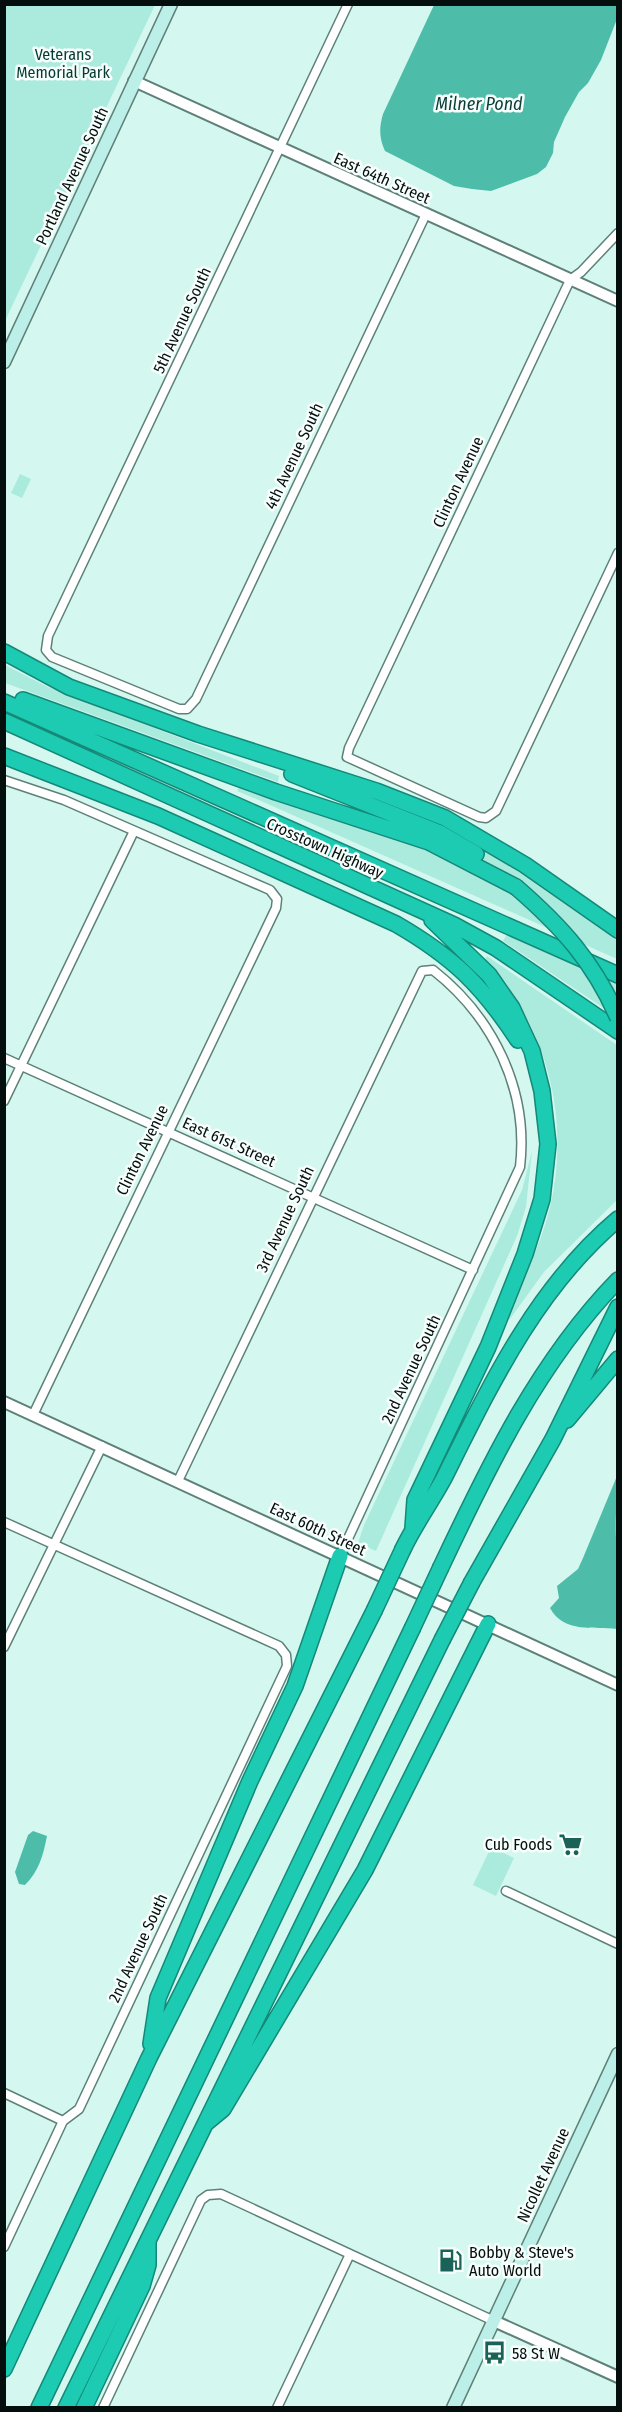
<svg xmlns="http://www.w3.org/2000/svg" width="622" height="2412" font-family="'Fira Sans Condensed',sans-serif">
<rect width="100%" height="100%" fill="#d4f8f0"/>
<path fill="#abebde" d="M5 4 155 5 5 321 4 5Z
M20 474 31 479 22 498 11 493Z
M5 665 48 687 279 776 278 782 5 683Z
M240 786 413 843 445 858 458 834 397 807 338 788 389 800 477 840 617 936V959L261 801 237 791Z
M507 934 617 981V1017L503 941Z
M487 956 617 1045V1200L544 1272 510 1319 506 1318C522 1282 541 1245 550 1207 571 1118 547 1026 485 959Z
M532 1151 526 1207 517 1236 376 1551 358 1543 364 1525 522 1190Z
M491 1847 514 1858 496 1896 473 1885Z"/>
<path fill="#4dbca9" d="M434 5H617V19L601 60 588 83 579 92 565 117 554 142 553 153 546 167 537 174 491 191 472 189 454 186 385 151C379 138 379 128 383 114Z
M617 1476C618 1495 613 1535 618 1550L617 1629C594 1626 564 1634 550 1608L559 1598 557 1586 578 1569 583 1558Z
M33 1831 47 1836C43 1856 39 1871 25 1885L19 1884 15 1872 28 1835Z"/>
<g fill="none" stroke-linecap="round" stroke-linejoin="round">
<defs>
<path id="minor" d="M348 4 48 636 46 650 52 657 179 709H187L196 699 426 214
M618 233 581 272 570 280 349 748 347 757 479 817 486 818 496 811 618 553
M4 780 64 800 270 890 277 899 276 908 33 1415
M4 1058 473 1270
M4 1101 134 831
M178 1481 422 971 433 970C493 1017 529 1090 520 1167L340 1556
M4 1522 279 1646 286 1655 287 1666 79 2109 63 2121 4 2247
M4 1647 102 1446
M506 1891 618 1944
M4 2093 63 2121
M103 2408 201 2200 208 2195 221 2194 494 2321
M277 2408 350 2254"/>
<path id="tertiary" d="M134 81 618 301
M4 1402 618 1685
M494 2321 618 2377"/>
<path id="secondary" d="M4 362 171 4
M453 2408 618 2054"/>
<path id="motorway" d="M4 652 69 687 198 734 376 791 445 818 525 865 618 930
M23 700 276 792 429 842 516 887
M4 702 618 975
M4 721 454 925 496 948 618 1031
M4 756 158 816 396 924C453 957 482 985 518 1040
M292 774 440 833 476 854
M567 1420 618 1359
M413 1528 415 1500 488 1347 525 1254 542 1199 548 1144 542 1091 532 1051 512 1008 489 975 432 920
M403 1549C415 1524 431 1502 444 1478 491 1384 536 1288 618 1219
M441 1567C489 1465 539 1361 618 1280
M472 1582 553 1439 618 1307
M151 2044 158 1998 250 1781 295 1686 340 1556
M206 2123 223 2109 365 1870 488 1624
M4 2369 149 2058 374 1611
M39 2408 412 1629
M66 2408 442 1640
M84 2408 142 2286 148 2265V2242"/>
</defs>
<use href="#minor" stroke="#5e8078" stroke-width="11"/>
<use href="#tertiary" stroke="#5e8078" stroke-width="14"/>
<use href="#secondary" stroke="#5e8078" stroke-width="15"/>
<use href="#motorway" stroke="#148978" stroke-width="18"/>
<use href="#minor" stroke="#fff" stroke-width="8"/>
<use href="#tertiary" stroke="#fff" stroke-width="10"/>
<use href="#secondary" stroke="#bbefe8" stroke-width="12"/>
<use href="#motorway" stroke="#1dcab2" stroke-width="15"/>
<defs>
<path id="motorway-bridge" d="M516 887C561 926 594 962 618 1018
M374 1611 403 1549
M412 1629 441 1567
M442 1640 472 1582"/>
</defs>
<use href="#motorway-bridge" stroke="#148978" stroke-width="18" stroke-linecap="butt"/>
<use href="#motorway-bridge" stroke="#1dcab2" stroke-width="15"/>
</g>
<defs>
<symbol id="supermarket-bare" viewBox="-9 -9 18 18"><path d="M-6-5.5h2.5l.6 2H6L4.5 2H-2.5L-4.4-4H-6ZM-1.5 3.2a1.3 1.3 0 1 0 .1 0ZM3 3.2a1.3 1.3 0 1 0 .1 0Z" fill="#1a6257" stroke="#f7fefc" stroke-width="2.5" paint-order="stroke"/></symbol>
<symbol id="fuel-bare" viewBox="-9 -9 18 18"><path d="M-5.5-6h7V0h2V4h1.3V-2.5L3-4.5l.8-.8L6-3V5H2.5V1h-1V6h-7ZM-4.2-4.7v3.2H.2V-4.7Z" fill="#1a6257" stroke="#f7fefc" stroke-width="2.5" paint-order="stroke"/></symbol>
<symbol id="bus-bare" viewBox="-9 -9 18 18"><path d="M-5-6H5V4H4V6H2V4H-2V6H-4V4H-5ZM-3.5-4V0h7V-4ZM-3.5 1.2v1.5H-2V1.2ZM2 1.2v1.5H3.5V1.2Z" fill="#1a6257" stroke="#f7fefc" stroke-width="2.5" paint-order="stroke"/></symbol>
</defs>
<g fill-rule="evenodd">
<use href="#supermarket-bare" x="554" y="1828" width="33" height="33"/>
<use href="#fuel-bare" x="434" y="2244" width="33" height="33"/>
<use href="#bus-bare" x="478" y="2336" width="33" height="33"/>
</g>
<g text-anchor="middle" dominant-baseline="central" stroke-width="5" stroke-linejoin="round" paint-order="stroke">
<g font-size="16" fill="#053a32" stroke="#f7fefc">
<text x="63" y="54">Veterans<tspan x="63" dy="18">Memorial Park</tspan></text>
</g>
<g font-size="16" fill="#040f0d" stroke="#f7fefc">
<text transform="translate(72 176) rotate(-65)">Portland Avenue South</text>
<text transform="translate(382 178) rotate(24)">East 64th Street</text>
<text transform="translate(182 320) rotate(-65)">5th Avenue South</text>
<text transform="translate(294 456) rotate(-65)">4th Avenue South</text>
<text transform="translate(458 482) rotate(-65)">Clinton Avenue</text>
<text transform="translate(325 848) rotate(24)">Crosstown Highway</text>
<text transform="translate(229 1142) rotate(24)">East 61st Street</text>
<text transform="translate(142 1150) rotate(-64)">Clinton Avenue</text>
<text transform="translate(285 1219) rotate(-65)">3rd Avenue South</text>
<text transform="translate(411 1369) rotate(-65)">2nd Avenue South</text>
<text transform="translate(318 1529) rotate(25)">East 60th Street</text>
<text transform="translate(138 1948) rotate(-65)">2nd Avenue South</text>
<text transform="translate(543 2175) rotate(-65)">Nicollet Avenue</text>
</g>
<g font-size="16" fill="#040f0d" stroke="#f7fefc" text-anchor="start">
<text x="552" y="1844" text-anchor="end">Cub Foods</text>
<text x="469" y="2252">Bobby &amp; Steve's<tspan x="469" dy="18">Auto World</tspan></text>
<text x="512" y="2353">58 St W</text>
</g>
<g font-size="18" font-style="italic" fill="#0a3d35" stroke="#f7fefc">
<text x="479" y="104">Milner Pond</text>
</g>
</g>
<rect width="622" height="2412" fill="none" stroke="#040f0d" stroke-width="12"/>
</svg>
